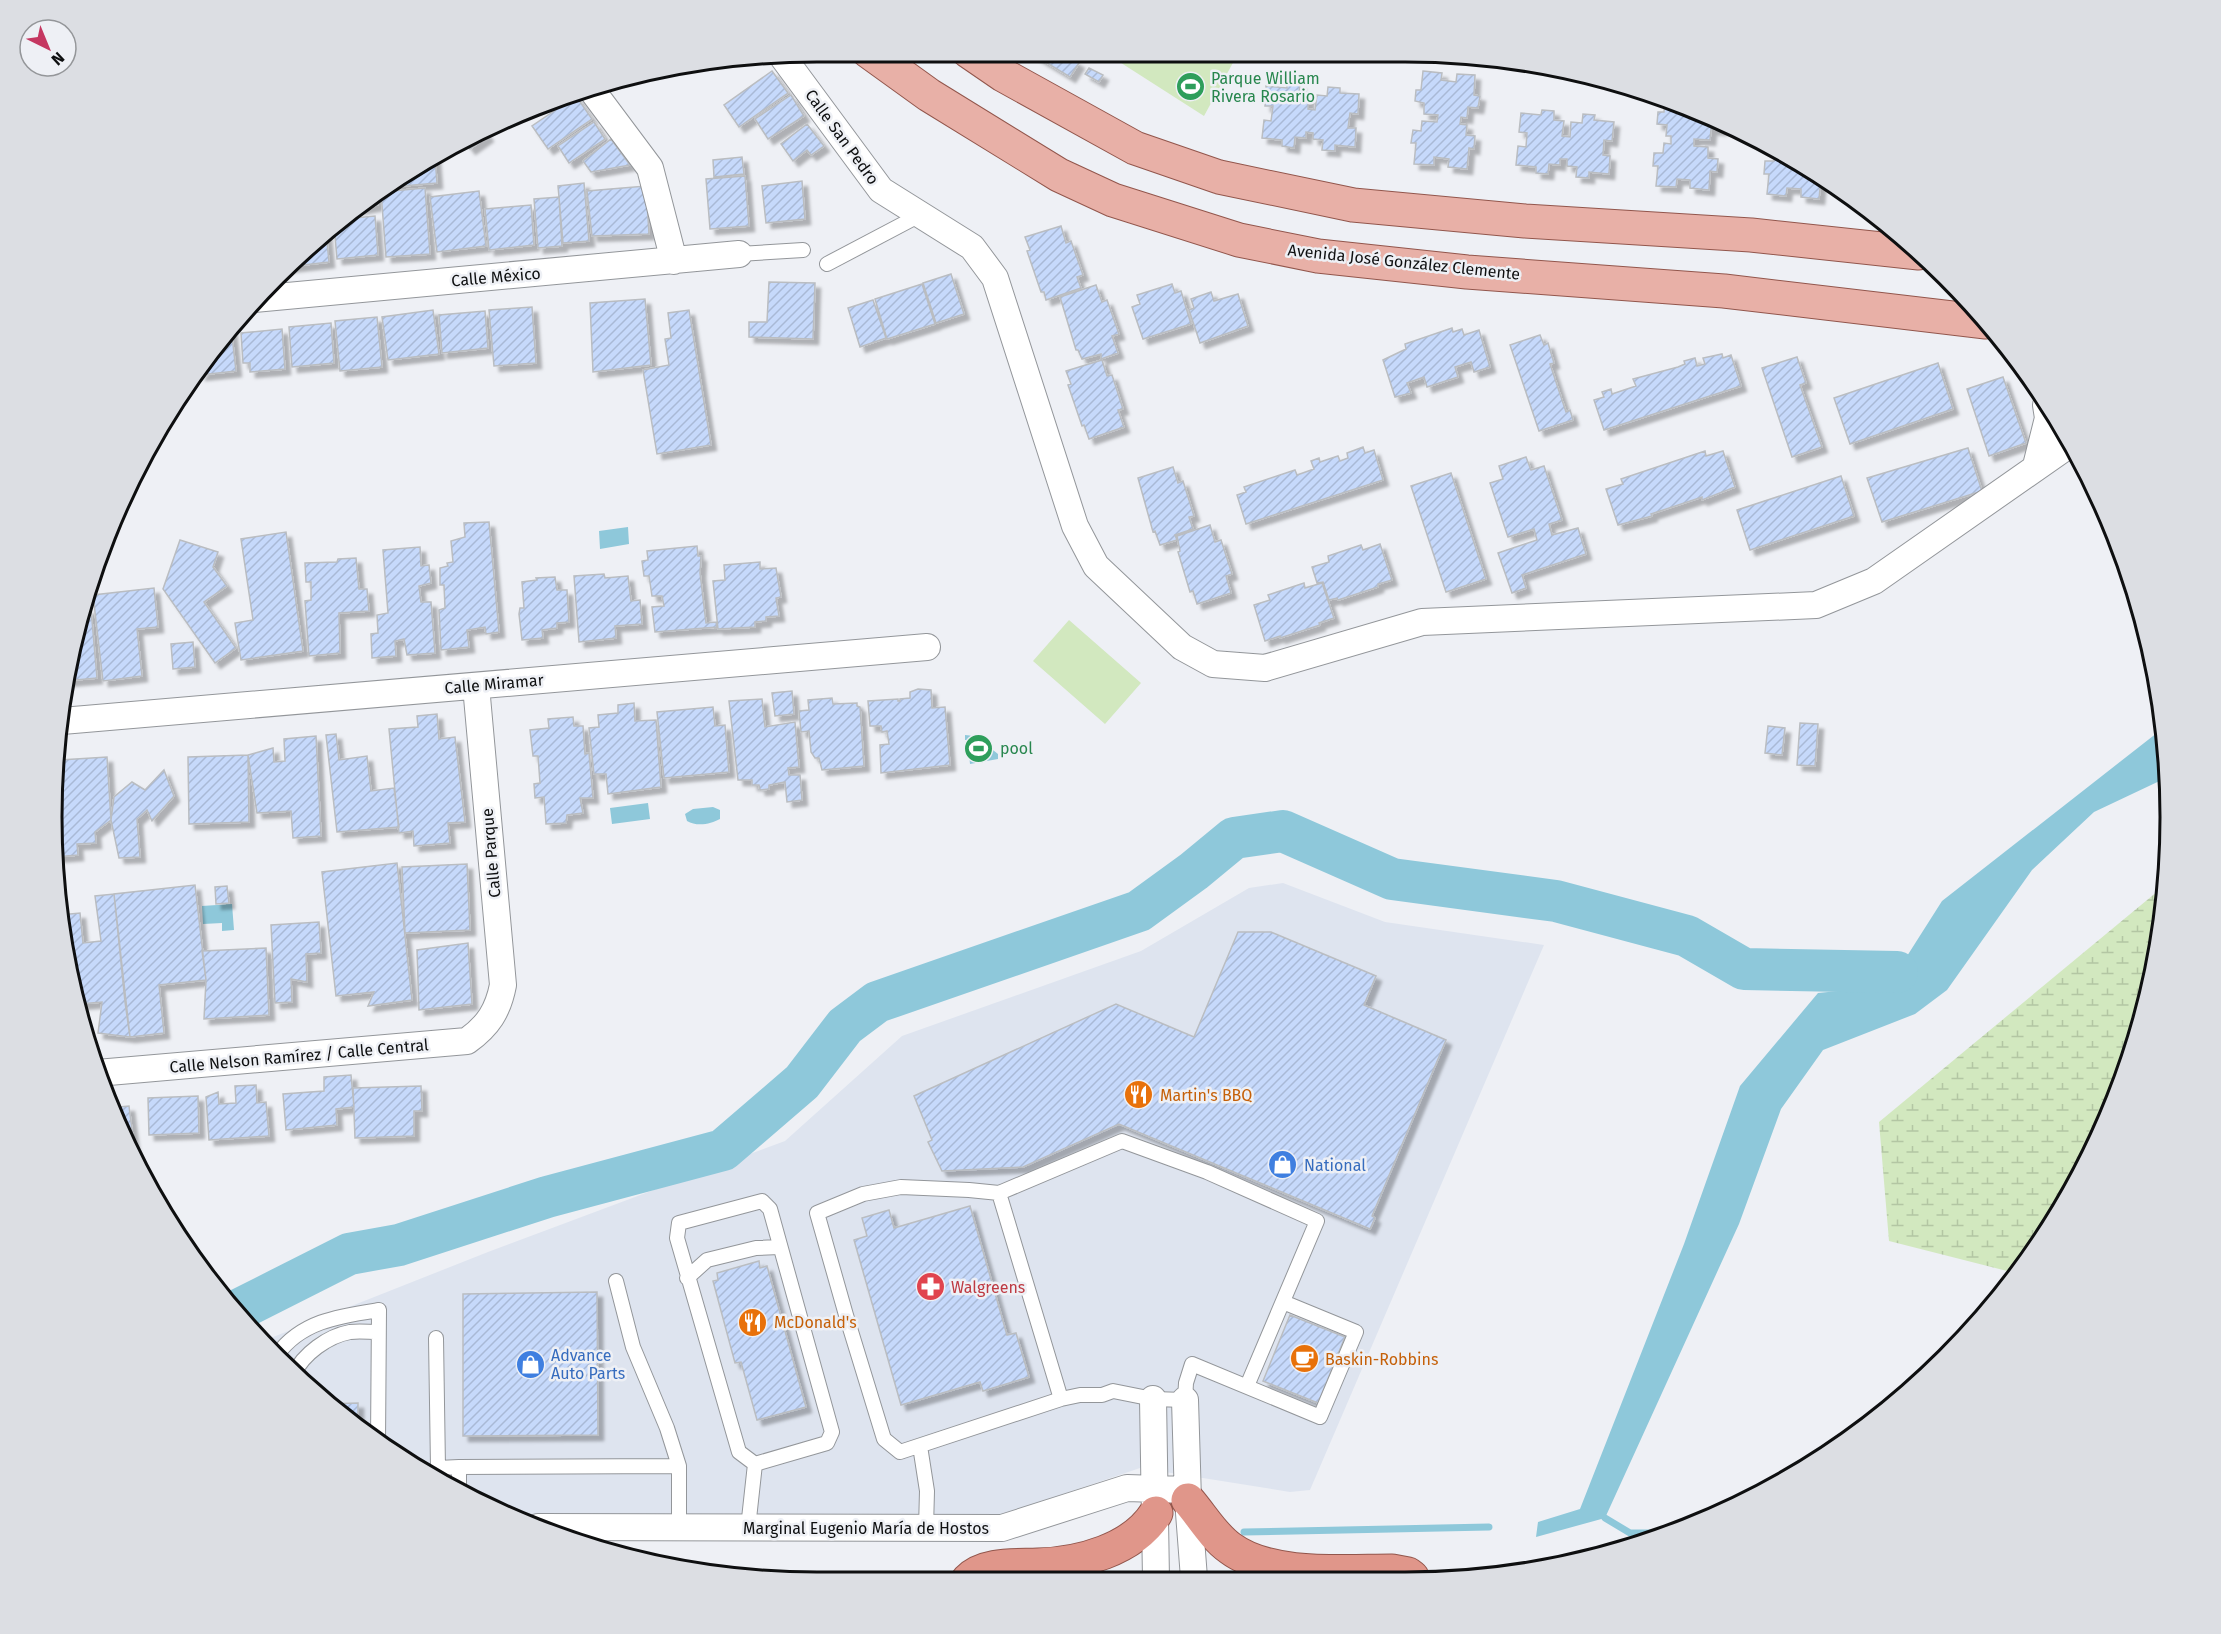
<svg xmlns="http://www.w3.org/2000/svg" width="2221" height="1634" font-family="'Fira Sans',sans-serif">
<defs>
<pattern id="wetland-marsh" width="20" height="14" patternUnits="userSpaceOnUse" patternTransform="scale(1.5)"><rect width="20" height="14" fill="#d2e8bf"/><path d="M1 5h8M5 5V1M11 12h8M15 12V8" fill="none" stroke="#b3c6a3"/></pattern>
<pattern id="building-hatch" width="6" height="6" patternUnits="userSpaceOnUse" patternTransform="scale(1.5)"><rect width="6" height="6" fill="#c6d9fb"/><path d="M-1 1l2-2M0 6l6-6M5 7l2-2" fill="none" stroke="#a9b9d6"/></pattern>
<filter id="shadow"><feDropShadow dx="5.5" dy="5.5" stdDeviation="1.5" flood-color="#0004"/></filter>
</defs>
<rect width="100%" height="100%" fill="#eef0f5"/>
<path fill="#dee4ef" d="M1283 883 1385 922 1544 945 1310 1490 1290 1492 1140 1468 995 1517 538 1527 434 1481 312 1393 263 1341 488 1252 785 1141 902 1036 1141 951 1249 888Z"/>
<path fill="url(#wetland-marsh)" d="M2164 886 2163 917 2129 1064 2067 1200 2015 1273 1889 1241 1879 1122Z"/>
<path fill="#d2e8bf" d="M1104 52H1237L1235 59 1204 116Z
M1069 620 1141 683 1105 724 1033 661Z"/>
<path fill="#8ec8da" d="M628 527 629 544 600 549 599 531Z
M2162 729 2168 777 2094 812 2032 870 1947 990 1915 1014 1823 1050 1781 1109 1739 1224 1605 1518 1536 1537 1538 1522 1580 1509 1684 1244 1740 1086 1818 993 1888 986 1942 901Z
M965 735C978 735 988 746 998 754V759L970 764 968 744H971V740H965Z
M648 803 650 819 612 824 610 808Z
M713 807 720 810V819C711 824 697 827 687 821L685 814 693 809Z
M232 904 234 930 222 931V923L203 924 202 906Z"/>
<g fill="none" stroke-linecap="round" stroke-linejoin="round">
<path stroke="#8ec8da" stroke-width="7" d="M1605 1518 1630 1533H1665
M1244 1532 1489 1527"/>
<path stroke="#8ec8da" stroke-width="42" d="M236 1311 349 1254 399 1245 547 1197 723 1150 802 1082 845 1026 877 1002 1139 911 1194 871 1234 838 1283 831 1392 879 1556 901 1687 936 1744 969 1897 972"/>
</g>
<path fill="url(#building-hatch)" stroke="#babdc1" stroke-width="1.5" filter="url(#shadow)" d="M1029 52H1060L1079 63 1070 77Z
M1089 68 1103 75 1099 82 1085 74Z
M772 71 788 93 739 127 724 105Z
M1423 71 1442 73 1441 80 1456 82 1457 74 1475 75 1474 95 1480 96 1478 108 1468 107 1467 118 1461 117 1460 124 1467 125 1466 135 1475 136 1474 149 1469 148 1467 169 1448 167 1449 159 1434 157V165L1414 164 1416 143H1411L1413 130 1421 131 1422 121 1437 122 1438 115 1424 114V103L1415 101 1416 90H1421Z
M1287 83 1300 84 1299 93 1309 94 1308 109 1315 110 1317 95 1327 96 1328 87 1340 88V93L1359 94 1358 114 1350 113 1348 128H1356L1355 147 1335 145V151L1322 150 1323 140 1313 139V133L1306 132V138L1295 137 1294 148 1282 146V140L1262 138 1264 120 1271 121 1273 106H1265L1266 86 1287 88Z
M791 95 804 116 768 139 755 119Z
M576 96 592 119 548 149 532 126Z
M1665 98 1697 109 1721 122V130L1711 129 1710 140 1694 139V146L1708 147V158L1718 159 1717 172 1710 171 1709 190 1690 188V180L1677 179 1676 187 1656 186 1658 166H1653L1654 153H1663L1664 143 1671 144V136H1666L1667 125 1657 124 1658 112H1664Z
M1542 110 1554 111V120L1564 121 1562 136 1570 137 1571 122 1582 123 1583 114 1595 115 1594 120 1614 122 1612 141 1604 140 1603 155 1610 156 1609 174 1589 172V178L1576 177 1577 167 1567 166V159H1560V165L1549 164 1548 174 1536 173V167L1516 165 1518 146 1526 147 1527 133 1519 132 1521 113 1541 115Z
M594 122 605 139 569 163 558 146Z
M807 124 824 146 811 155 807 150 793 161 781 144Z
M485 132 488 136 470 149 464 141Z
M611 139 630 165 591 172 583 161Z
M1775 152 1827 179H1821L1819 199 1801 197V189L1787 188 1786 196 1767 194 1769 174H1764L1765 161H1774Z
M435 157 437 183 391 187 390 185 428 158Z
M742 157 744 174 714 177 713 160Z
M745 176 749 226 710 229 706 179Z
M802 181 805 219 766 223 762 186Z
M584 183 589 241 563 243 558 186Z
M646 186 649 234 592 236 587 191Z
M425 188 430 254 386 257 381 192Z
M479 191 486 246 437 252 430 197Z
M376 195 378 205 357 209Z
M559 197 562 246 538 248 534 199Z
M531 205 534 245 489 250 485 209Z
M375 216 378 255 337 259 334 225 343 219Z
M1061 226 1066 243 1071 241 1083 275 1077 277 1081 288 1046 300 1044 292H1041L1027 251 1030 250 1025 237Z
M326 231 329 262 286 267 312 241Z
M951 274 964 314 936 323 923 283Z
M769 282 815 283 813 339 749 337V322H767Z
M922 284 935 324 887 339 875 299Z
M1172 284 1175 293 1181 291 1191 324 1143 339 1132 307 1140 304 1137 295Z
M1096 285 1102 302 1107 300 1119 334 1112 336 1118 353 1101 359V354L1082 359 1078 350H1076L1060 297Z
M1211 292 1214 301 1238 294 1248 326 1200 343 1189 310 1194 308 1191 299Z
M645 299 651 365 593 372 590 303Z
M873 300 886 338 860 347 848 308Z
M532 307 536 363 494 366 489 310Z
M433 310 439 354 388 360 382 317Z
M689 310 711 445 657 454 643 370 669 365 665 339 671 338 668 313Z
M485 311 488 348 442 353 439 315Z
M377 317 382 367 340 371 335 321Z
M331 323 334 363 292 367 289 327Z
M231 327 236 371 200 375V374Z
M1452 328 1453 332 1462 329 1464 335 1479 330 1490 367 1474 372 1471 362 1455 367 1458 377 1427 387 1424 377 1407 383 1411 393 1395 397 1383 360 1406 349 1405 344Z
M282 329 285 369 250 372V363H243L241 333Z
M1540 335 1544 345 1548 343 1554 363 1550 364 1566 412 1570 410 1573 420 1539 431 1510 345Z
M1722 354 1723 358 1731 355 1741 386 1604 430 1594 400 1604 397 1602 392 1611 389 1612 394 1636 386 1633 379 1678 367 1685 364 1684 361 1695 358 1697 366 1705 364 1703 358Z
M1797 357 1806 383 1800 385 1822 447 1792 457 1762 368Z
M1102 360 1107 376 1112 375 1123 409 1118 410 1124 427 1089 439 1084 425 1082 426 1068 385 1071 384 1066 371Z
M1938 363 1953 409 1850 444 1834 398Z
M2003 377 2026 443 1989 456 1967 389Z
M1363 447 1365 453 1374 450 1383 480 1246 524 1237 495 1246 492 1244 487 1295 470 1297 475 1314 469 1311 461 1319 458 1320 462 1338 456 1340 461 1348 458 1347 453Z
M1968 448 1982 491 1882 522 1867 478Z
M1705 451 1706 456 1723 451 1735 487 1702 500V497L1651 514 1652 516 1618 525 1606 489 1623 484 1621 479Z
M1526 457 1531 470 1544 466 1562 520 1549 524 1552 535 1578 528 1586 554 1522 575 1526 588 1512 593 1498 553 1537 540 1534 529 1508 537 1490 483 1503 479 1499 466Z
M1173 467 1178 483 1183 481 1194 516 1189 517 1193 529 1175 535 1177 540 1160 545 1155 531 1153 532 1138 478Z
M1451 473 1486 579 1446 592 1411 486Z
M1841 476 1854 516 1750 550 1737 510Z
M489 522 499 632 486 634 485 627 467 630 469 647 441 650 439 610 445 608 444 585H440V568L448 566 447 563 453 562 451 541 465 537 464 523Z
M1210 525 1215 542 1221 540 1232 574 1226 576 1231 593 1197 604 1193 591 1190 592 1178 552 1180 551 1177 536Z
M286 532 303 651 241 660 235 623 253 620 241 539Z
M180 540 218 552 213 567 227 586 204 602 236 648 215 663 163 589Z
M1380 544 1392 580 1378 584V587L1338 600 1337 598 1329 600 1323 582 1317 583 1312 567 1329 562 1328 556 1361 545 1363 550Z
M697 546 698 556H701L700 573 706 623 716 622 717 627 655 632 652 607 664 606 662 596H652L649 576H644L642 561 648 560 647 551Z
M420 547 421 566 429 565 431 583 419 586 421 602H431L435 653 407 655 404 639 395 641 396 656 372 658 371 634 378 633 377 615 388 613 383 550Z
M356 558 359 589H367L369 611 339 613 340 653 309 656 305 601 311 600V582H306L305 563 337 562 338 559Z
M760 562V569L776 568 781 597 776 598 779 616 766 617V621L755 622V627L718 629 713 581 725 580 724 565Z
M604 574 605 578 628 576 631 601 640 600 642 624 615 626 616 638 579 642 574 576Z
M555 577 557 590H567L569 622 557 623V628L542 630 543 638 522 640 519 614 520 608H524L522 582 537 580 536 578Z
M1304 583 1305 588 1322 583 1334 618 1319 623 1320 625 1280 638V636L1265 641 1254 605 1270 600 1268 595Z
M154 588 158 627 137 629 142 676 103 681 93 595Z
M86 609H91L97 678 65 681 66 668Z
M193 642 195 667 173 669 171 644Z
M918 689 931 690 932 708 945 707 950 765 881 773 880 745 889 744 887 731 882 732 881 726H870L868 701 898 699V701H900V699L910 698V692Z
M792 691 794 714 775 716 772 693Z
M832 698 833 704 857 703V706L860 707 864 766 822 770 819 758H815L811 752 809 731 801 732 799 711 809 710 808 700Z
M762 699 765 727 795 722 799 767 788 768 789 775H800L802 800 787 802 785 782 769 785V789L760 790 759 785H752V780H738L729 701Z
M634 703 635 721 656 720 661 787 608 794 606 774H594L589 728 599 727 598 715 618 713V705Z
M713 707 715 726 725 725 729 772 664 778 657 712Z
M437 714 439 739 455 737 465 822 448 823 450 843 414 846 413 831 399 833 389 729 418 727 417 716Z
M573 717 574 726H583L585 754 589 753 593 798H580L583 813 567 815 566 823 546 824 544 797 535 798 534 784 540 783 538 756H533L530 730 549 728 548 719Z
M1800 723 1818 724 1815 766 1797 765Z
M1768 726 1785 728 1782 755 1765 753Z
M336 734 339 760 367 756 371 791 394 788 399 827 337 832 326 735Z
M316 736 321 836 293 838 291 811 257 813 248 755 273 748 274 762 285 761 284 739Z
M248 755 249 822 189 824 188 757Z
M107 757 111 820 95 832 96 843 77 844 78 855 55 857 54 842 60 760Z
M164 770 174 796 152 821 147 810 137 819 140 857 119 858 111 820 114 797 132 782 145 790Z
M397 863 412 1000 368 1006 374 992 336 996 322 872Z
M467 864 470 930 405 933 402 867Z
M195 885 206 980 159 985 164 1033 130 1037 114 894Z
M227 886 229 903 216 904 215 887Z
M114 894 125 1002 130 1037 98 1033 102 1002 79 1004 77 986H72L60 915 80 913 83 943 101 941 95 896Z
M319 922 321 953 306 954 307 982 291 979 292 1002 275 1003 271 925Z
M1238 932H1271L1376 976 1364 1005 1446 1040 1372 1216 1375 1218 1370 1229 1119 1124 1023 1167 942 1171 928 1142 932 1140 914 1096 1116 1004 1194 1037Z
M468 943 472 1004 419 1010 417 950Z
M266 948 269 1015 204 1019 206 980 202 951Z
M351 1075 354 1107 336 1109 337 1125 286 1130 283 1094 324 1091V1077Z
M256 1085 257 1103 266 1102 269 1136 209 1140 206 1097 218 1092 219 1104 236 1103 235 1086Z
M421 1086 422 1111H414V1136L355 1138 353 1088Z
M198 1096 199 1133 149 1135 148 1098Z
M129 1106 135 1154 120 1129 119 1107Z
M970 1206 1007 1335 1016 1333 1029 1377 983 1391 980 1382 901 1405 854 1240 867 1236 862 1218 889 1210 894 1228Z
M759 1261 760 1268 767 1266 806 1407 757 1420 741 1362 735 1363 713 1281 718 1280 717 1273Z
M597 1292 598 1435 463 1436V1294Z
M1290 1315 1345 1337 1318 1403 1263 1381Z
M358 1403V1426L327 1404Z"/>
<g fill="none" stroke-linecap="round" stroke-linejoin="round">
<defs>
<path id="service" d="M739 254 803 250
M827 264 920 215
M999 1193 1061 1399 1080 1395H1102L1113 1391 1153 1399 1185 1400 1186 1383 1192 1364 1320 1417 1356 1332 1283 1302
M687 1278 707 1260 756 1248 779 1247
M616 1281 633 1347 667 1428 679 1466
M436 1338 438 1468 459 1467V1492
M277 1355C301 1321 340 1316 379 1310L378 1441
M294 1374C303 1354 328 1336 350 1332 359 1331 369 1332 378 1332
M1061 1399 900 1452 884 1439 846 1315 817 1213 863 1194 901 1187 969 1190 999 1193 1122 1141 1207 1172 1317 1221 1247 1386
M920 1446 927 1491 926 1528
M459 1467 679 1466V1528
M748 1528 755 1464 827 1443 832 1432 770 1209 762 1201 679 1223 677 1238 739 1452 755 1464"/>
<path id="minor" d="M782 56 881 190 972 247 995 278 1075 526 1096 566 1182 647 1213 664 1265 668 1422 622 1816 605 1874 581 2070 444
M591 89 650 168 674 261
M254 299 739 254
M2036 466 2048 418 2046 405
M62 721 927 647
M97 1073 467 1041C488 1026 498 1011 503 985L476 686
M1153 1399 1156 1579
M1185 1400 1188 1500 1194 1578
M538 1527 1002 1528 1127 1488 1187 1490"/>
<path id="primary" d="M868 51 929 95 1059 175 1113 200 1239 240 1318 256 1467 272 1724 291 1986 322
M968 51 1003 75 1135 148 1219 177 1353 205 1525 221 1751 235 1919 253"/>
<path id="trunk" d="M1188 1500C1202 1516 1213 1536 1230 1548 1270 1578 1344 1571 1392 1571L1408 1574 1412 1577
M968 1580C984 1563 1016 1566 1038 1565 1079 1564 1133 1550 1156 1513"/>
</defs>
<use href="#service" stroke="#93969a" stroke-width="16"/>
<use href="#minor" stroke="#93969a" stroke-width="28"/>
<use href="#primary" stroke="#92564c" stroke-width="35"/>
<use href="#trunk" stroke="#92564c" stroke-width="35"/>
<use href="#service" stroke="#fff" stroke-width="14"/>
<use href="#minor" stroke="#fff" stroke-width="26"/>
<use href="#primary" stroke="#e8b0a7" stroke-width="33"/>
<use href="#trunk" stroke="#e0968a" stroke-width="33"/>
</g>
<defs>
<symbol id="stadium-disc" viewBox="-11 -11 22 22"><circle r="9.5" fill="#2e9e5b" stroke="#eef0f5"/><path d="M0-5a6.5 5 0 1 0 0 10a6.5 5 0 1 0 0-10ZM-3.5-1.8h7v3.6h-7Z" fill="#fff"/></symbol>
<symbol id="restaurant-disc" viewBox="-11 -11 22 22"><circle r="9.5" fill="#e8710a" stroke="#eef0f5"/><path d="M-5-6h1v4h1v-4h1v4h1v-4h1v5L-1.5 .5V6h-2V.5L-5-1ZM5-6V6H3V1.5H1.5Q1.5-4 5-6Z" fill="#fff"/></symbol>
<symbol id="shop-disc" viewBox="-11 -11 22 22"><circle r="9.5" fill="#3f7fe0" stroke="#eef0f5"/><path d="M-5-2.5h2.3a2.7 3.5 0 0 1 5.4 0H5L5.5 6h-11ZM-1.5-2.5h3a1.5 2.3 0 0 0-3 0Z" fill="#fff"/></symbol>
<symbol id="pharmacy-disc" viewBox="-11 -11 22 22"><circle r="9.5" fill="#e0444e" stroke="#eef0f5"/><path d="M-2-6h4v4h4v4h-4v4h-4v-4h-4v-4h4Z" fill="#fff"/></symbol>
<symbol id="cafe-disc" viewBox="-11 -11 22 22"><circle r="9.5" fill="#e8710a" stroke="#eef0f5"/><path d="M-5.5-4.5H6V0H3Q3 3.5 0 3.5H-2.5Q-5.5 3.5-5.5 0ZM3-3.2v2h1.7v-2ZM-6 4.5H4V6H-6Z" fill="#fff"/></symbol>
</defs>
<g fill-rule="evenodd">
<use href="#stadium-disc" x="1174" y="70" width="33" height="33"/>
<use href="#stadium-disc" x="962" y="732" width="33" height="33"/>
<use href="#restaurant-disc" x="1122" y="1078" width="33" height="33"/>
<use href="#shop-disc" x="1266" y="1148" width="33" height="33"/>
<use href="#pharmacy-disc" x="914" y="1270" width="33" height="33"/>
<use href="#restaurant-disc" x="736" y="1306" width="33" height="33"/>
<use href="#cafe-disc" x="1288" y="1342" width="33" height="33"/>
<use href="#shop-disc" x="514" y="1348" width="33" height="33"/>
</g>
<g text-anchor="middle" dominant-baseline="central" stroke-width="5" stroke-linejoin="round" paint-order="stroke">
<g font-size="16" fill="#27864d" stroke="#eef0f5" text-anchor="start">
<text x="1211" y="78">Parque William<tspan x="1211" dy="18">Rivera Rosario</tspan></text>
<text x="1000" y="748">pool</text>
</g>
<g font-size="16" fill="#0e0f10" stroke="#eef0f5">
<text transform="translate(842 137) rotate(54)">Calle San Pedro</text>
<text transform="translate(1404 262) rotate(6)">Avenida José González Clemente</text>
<text transform="translate(496 277) rotate(-5)">Calle México</text>
<text transform="translate(494 684) rotate(-5)">Calle Miramar</text>
<text transform="translate(491 853) rotate(-95)">Calle Parque</text>
<text transform="translate(299 1056) rotate(-5)">Calle Nelson Ramírez / Calle Central</text>
<text x="866" y="1528">Marginal Eugenio María de Hostos</text>
</g>
<g font-size="16" fill="#c56008" stroke="#eef0f5" text-anchor="start">
<text x="1160" y="1095">Martin's BBQ</text>
<text x="774" y="1322">McDonald's</text>
<text x="1325" y="1359">Baskin-Robbins</text>
</g>
<g font-size="16" fill="#366cbe" stroke="#eef0f5" text-anchor="start">
<text x="1304" y="1165">National</text>
<text x="551" y="1355">Advance<tspan x="551" dy="18">Auto Parts</tspan></text>
</g>
<g font-size="16" fill="#be3a42" stroke="#eef0f5" text-anchor="start">
<text x="951" y="1287">Walgreens</text>
</g>
</g>
<path d="M0 0H2221V1634H0ZM817 62H1405A755 755 0 0 1 2160 817V817A755 755 0 0 1 1405 1572H817A755 755 0 0 1 62 817V817A755 755 0 0 1 817 62Z" fill="#dcdee3" fill-rule="evenodd"/>
<path fill="none" stroke="#0e0f10" stroke-width="3" d="M817 62H1405A755 755 0 0 1 2160 817V817A755 755 0 0 1 1405 1572H817A755 755 0 0 1 62 817V817A755 755 0 0 1 817 62Z"/>
<g transform="translate(48 48) rotate(137)"><circle r="28" fill="#eef0f5" stroke="#949699" stroke-width="1.5"/>
<path d="M0-4.5L10 22L0 15L-10 22Z" fill="#c53761"/>
<text y="-9" font-size="16" font-weight="bold" text-anchor="middle" fill="#0e0f10">N</text>
</g>
</svg>
